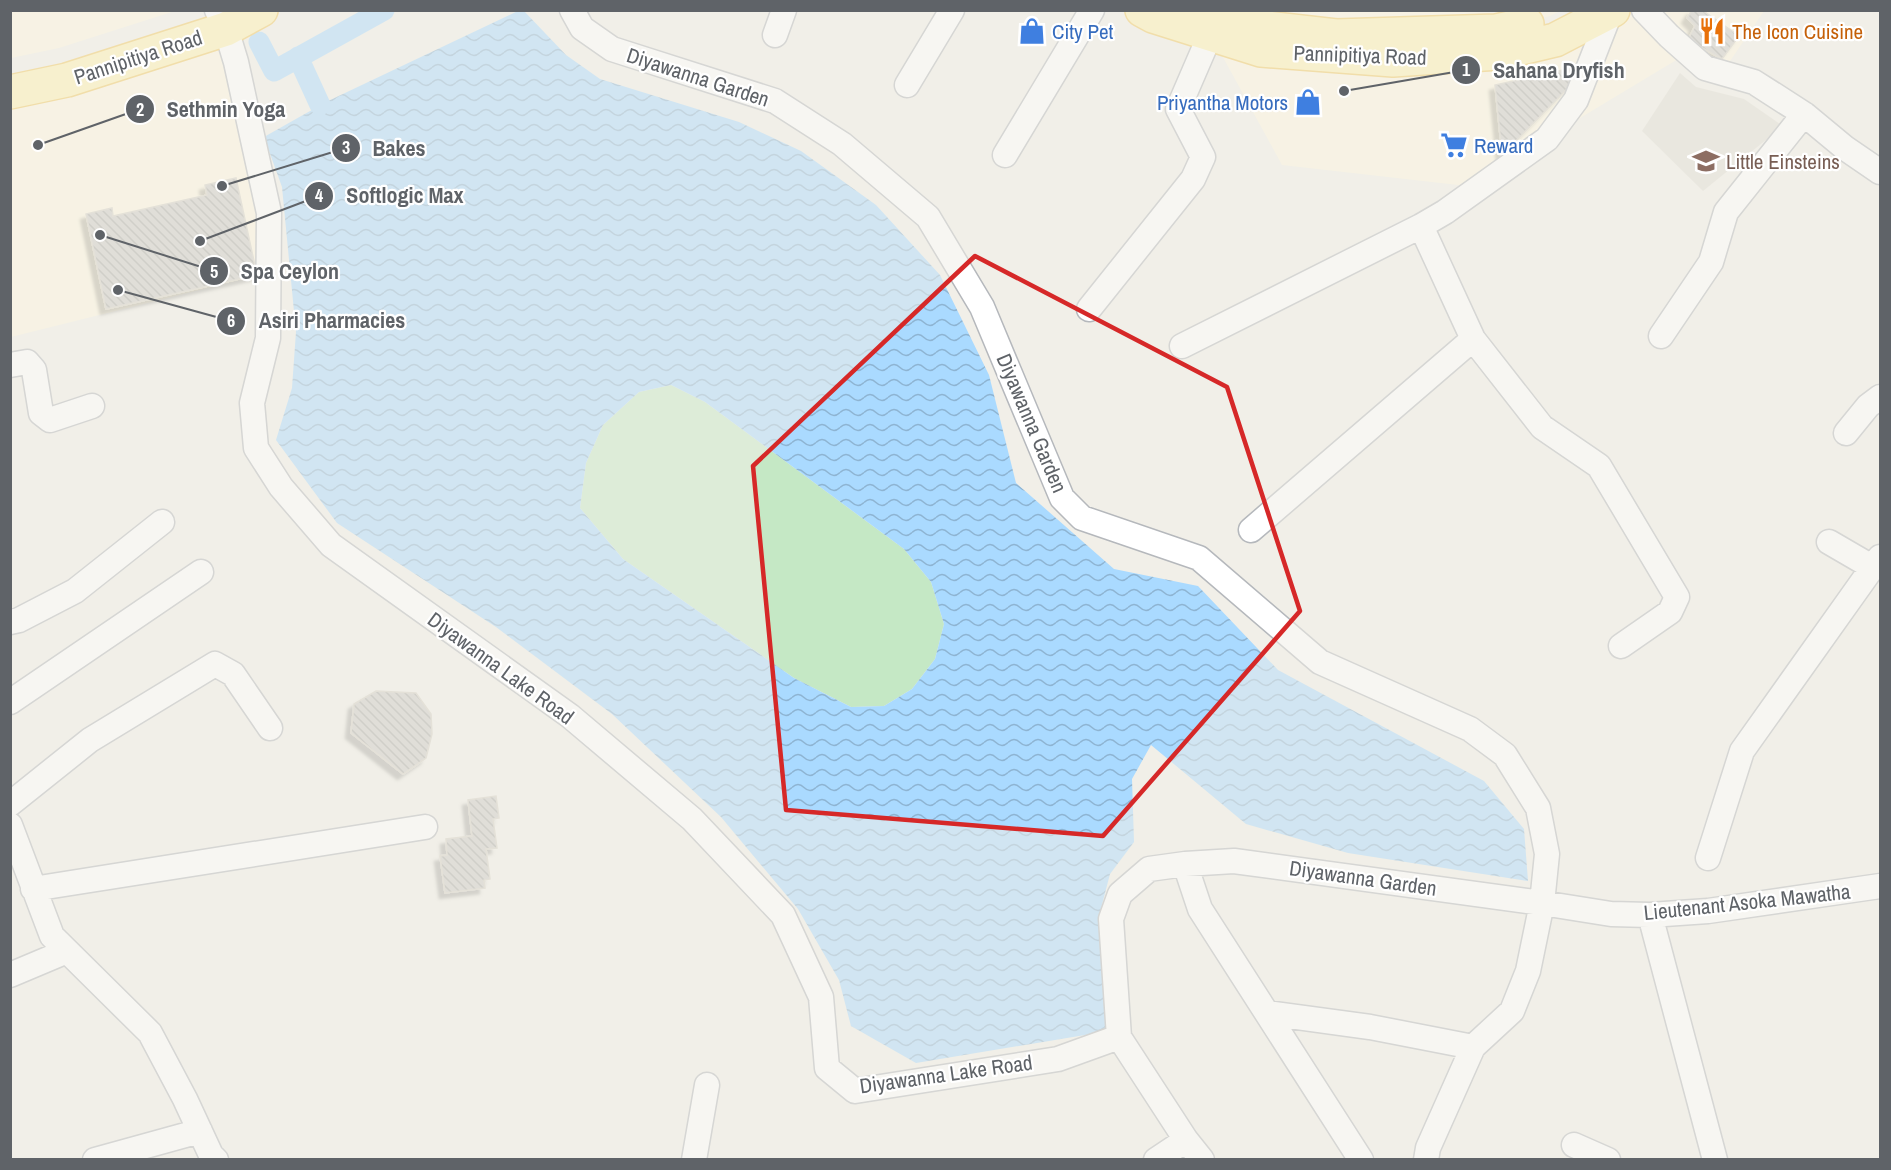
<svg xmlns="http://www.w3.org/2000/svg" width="1891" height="1170" font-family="'Archivo Narrow',sans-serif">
<defs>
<pattern id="water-waves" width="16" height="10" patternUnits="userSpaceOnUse" patternTransform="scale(1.5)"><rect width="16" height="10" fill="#aadaff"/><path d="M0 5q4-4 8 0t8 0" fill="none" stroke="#8eb4d2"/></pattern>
<pattern id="building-back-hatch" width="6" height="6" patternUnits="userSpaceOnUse" patternTransform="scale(1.5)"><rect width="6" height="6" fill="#cccac5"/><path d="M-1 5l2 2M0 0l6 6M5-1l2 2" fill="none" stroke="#a9a8a4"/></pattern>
<filter id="shadow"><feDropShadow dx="-5.5" dy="5.5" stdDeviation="1.5" flood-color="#0004"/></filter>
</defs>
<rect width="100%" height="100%" fill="#f1efe8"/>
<path fill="#fef7e0" d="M10 11 11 10 175 11 59 48 11 58Z
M1219 11H1560L1550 16 1495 28 1394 35Z
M1615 11H1764L1722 73 1688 53 1467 186 1282 165 1213 39 1393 62Z
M222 46 261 214 260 275 11 337 10 108Z"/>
<path fill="#e1ded6" d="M1680 73 1696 87 1744 99 1783 126 1703 191 1642 131Z"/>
<path fill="#c5e8c5" d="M671 385 705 402 904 549 931 582 944 624 935 659 912 689 884 706 851 707 794 678 623 559 580 508 586 463 603 425 639 392Z"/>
<path fill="url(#water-waves)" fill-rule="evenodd" d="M523 10 566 55 600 79 739 122 801 151 876 205 940 275 989 375 1016 483 1114 569 1198 586 1278 670 1484 781 1524 829 1528 881 1348 853 1246 824 1151 745 1132 779 1134 842 1110 874 1099 916 1109 1031 916 1063 851 1026 839 980 798 909 721 817 612 714 496 627 337 523 276 440 292 388 296 332 282 187 264 137 326 102 518 11ZM671 385 705 402 904 549 931 582 944 624 935 659 912 689 884 706 851 707 794 678 623 559 580 508 586 463 603 425 639 392Z"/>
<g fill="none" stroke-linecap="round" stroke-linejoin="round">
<path stroke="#aadaff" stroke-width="21" d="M259 42 274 71 384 10
M298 57 320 105"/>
</g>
<path fill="url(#building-back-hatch)" stroke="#d6d1c6" stroke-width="1.5" filter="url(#shadow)" d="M1692 10H1702L1739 36 1722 59 1688 40 1695 26 1687 18Z
M1572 68 1569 87 1502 155 1495 85Z
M236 178 257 275 106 309 86 214 112 208 113 216 207 195 205 185Z
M376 691 416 693 431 714 432 734 426 758 403 774 351 733 354 704Z
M496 796 499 818 493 819 497 848 486 849 490 879 484 880 485 888 445 893 440 856 447 855 446 839 472 836 468 800Z"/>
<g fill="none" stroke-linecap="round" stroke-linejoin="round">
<defs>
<path id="minor" d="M217 10 226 29 236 62 269 213 268 338 252 403 256 448 281 487 331 545 570 716 692 819 783 915 821 997 827 1068 855 1091 1058 1059 1119 1037
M572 10 582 28 612 49 775 101 842 144 928 217 982 307 1062 498 1082 518 1199 558 1320 662 1470 729 1505 755 1538 808 1547 854 1542 903 1528 971 1512 1011 1473 1047 1428 1148 1426 1160
M1608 10 1610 13 1576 100 1547 139 1445 212 1421 226 1473 339 1542 427 1599 466 1677 597 1670 612 1621 646
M1644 10 1669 36 1705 68 1754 82 1804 114 1845 148 1880 172
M775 35 784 10
M907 85 952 10
M1005 155 1092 10
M1089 309 1193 179 1203 157 1178 109 1210 35
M1661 336 1711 262 1726 212 1804 114
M1182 346 1421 226
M10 365 27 362 34 370 41 413 50 420 92 406
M1846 433 1868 406 1880 397
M1251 530 1473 339
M1829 542 1872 567
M10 622 19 620 75 591 162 522
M10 702 201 572
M10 804 90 740 215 664 233 674 270 728
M10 825 52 936 150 1033 185 1099 211 1155 216 1160
M1708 858 1742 751 1880 557
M1185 864 1200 909 1361 1160
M33 889 425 827
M1650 915 1715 1160
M10 975 67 951
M1267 1013 1370 1027 1473 1047
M1574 1145 1608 1160
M95 1160 200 1131
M694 1160 707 1085
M1156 1160 1186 1140
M1202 1160 1186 1140 1119 1037 1111 919 1120 894 1149 869 1185 864 1234 861 1542 903 1611 914 1650 915 1708 911 1880 886"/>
<path id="primary" d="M1142 10 1153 16 1261 50 1393 60 1499 53 1555 40 1613 10
M1209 10 1266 28 1336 36 1496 31 1527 24
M10 92 67 80 226 29 261 10"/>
</defs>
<use href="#minor" stroke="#b5b8bc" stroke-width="27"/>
<use href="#primary" stroke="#f2c960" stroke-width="36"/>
<use href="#minor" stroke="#fff" stroke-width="24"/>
<use href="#primary" stroke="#fff2af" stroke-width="33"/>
</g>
<path d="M0 0H1891V1170H0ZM975 256 1227 387 1300 611 1103 836 786 810 753 466Z" fill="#f1efe8" fill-opacity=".55" fill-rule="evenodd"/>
<path fill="none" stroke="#d62828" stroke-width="4.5" stroke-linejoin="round" d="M975 256 1227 387 1300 611 1103 836 786 810 753 466Z"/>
<defs>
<symbol id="shop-bare" viewBox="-9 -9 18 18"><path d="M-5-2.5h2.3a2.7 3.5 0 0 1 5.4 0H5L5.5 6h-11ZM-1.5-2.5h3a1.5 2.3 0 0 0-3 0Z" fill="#3f7fe0" stroke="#fff" stroke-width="2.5" paint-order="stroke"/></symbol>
<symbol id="restaurant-bare" viewBox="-9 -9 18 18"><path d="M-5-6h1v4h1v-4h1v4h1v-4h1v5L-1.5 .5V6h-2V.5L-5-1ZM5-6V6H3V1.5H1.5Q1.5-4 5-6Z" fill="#e8710a" stroke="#fff" stroke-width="2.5" paint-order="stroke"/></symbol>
<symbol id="supermarket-bare" viewBox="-9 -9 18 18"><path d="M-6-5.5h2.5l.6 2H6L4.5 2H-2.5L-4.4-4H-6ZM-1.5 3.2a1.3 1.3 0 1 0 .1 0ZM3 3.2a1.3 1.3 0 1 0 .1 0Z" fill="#3f7fe0" stroke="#fff" stroke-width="2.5" paint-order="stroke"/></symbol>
<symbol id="school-bare" viewBox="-9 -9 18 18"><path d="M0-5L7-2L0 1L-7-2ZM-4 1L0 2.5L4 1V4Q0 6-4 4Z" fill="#8d6e63" stroke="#fff" stroke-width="2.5" paint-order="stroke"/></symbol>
</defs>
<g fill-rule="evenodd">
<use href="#shop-bare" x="1013" y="12" width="38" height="38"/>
<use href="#restaurant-bare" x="1693" y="12" width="38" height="38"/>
<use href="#shop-bare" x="1289" y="83" width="38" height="38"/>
<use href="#supermarket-bare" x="1435" y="126" width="38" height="38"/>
<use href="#school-bare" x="1687" y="142" width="38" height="38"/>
</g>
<g text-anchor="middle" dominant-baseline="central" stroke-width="4.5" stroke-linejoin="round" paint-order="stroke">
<g font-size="21" fill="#366cbe" stroke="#fff" text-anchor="start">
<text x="1052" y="31">City Pet</text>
<text x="1288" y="102" text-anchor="end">Priyantha Motors</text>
<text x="1474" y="145">Reward</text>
</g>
<g font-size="21" fill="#c56008" stroke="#fff" text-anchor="start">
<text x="1732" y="31">The Icon Cuisine</text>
</g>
<g font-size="21" fill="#5f6368" stroke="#fff">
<text transform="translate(1360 55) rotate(2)">Pannipitiya Road</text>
<text transform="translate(138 57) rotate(-18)">Pannipitiya Road</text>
<text transform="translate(698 77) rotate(18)">Diyawanna Garden</text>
<text transform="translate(1032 423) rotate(67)">Diyawanna Garden</text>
<text transform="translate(501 668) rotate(36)">Diyawanna Lake Road</text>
<text transform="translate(1363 878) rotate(8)">Diyawanna Garden</text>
<text transform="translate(1747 902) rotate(-6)">Lieutenant Asoka Mawatha</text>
<text transform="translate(946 1074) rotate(-8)">Diyawanna Lake Road</text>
</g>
<g font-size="21" fill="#785e54" stroke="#fff" text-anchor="start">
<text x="1726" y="161">Little Einsteins</text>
</g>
</g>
<path fill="none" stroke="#5f6368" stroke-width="2" d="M1344 91L1466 70M38 145L140 109M222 186L346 148M200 241L319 196M100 235L214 271M118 290L231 321"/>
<g fill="#5f6368" stroke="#fff" stroke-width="2">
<circle cx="1344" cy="91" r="6"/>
<circle cx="38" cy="145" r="6"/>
<circle cx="222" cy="186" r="6"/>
<circle cx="200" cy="241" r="6"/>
<circle cx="100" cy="235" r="6"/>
<circle cx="118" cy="290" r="6"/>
<circle cx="1466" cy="70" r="15"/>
<circle cx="140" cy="109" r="15"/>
<circle cx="346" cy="148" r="15"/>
<circle cx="319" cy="196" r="15"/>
<circle cx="214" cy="271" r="15"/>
<circle cx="231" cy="321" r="15"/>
</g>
<g font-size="18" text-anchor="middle" font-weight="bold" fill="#fff">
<text x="1466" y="76">1</text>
<text x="140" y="116">2</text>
<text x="346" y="154">3</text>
<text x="319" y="202">4</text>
<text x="214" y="278">5</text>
<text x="231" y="327">6</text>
</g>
<g font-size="22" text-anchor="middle" font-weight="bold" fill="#5f6368" stroke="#fff" stroke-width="4.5" stroke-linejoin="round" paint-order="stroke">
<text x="1559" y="78">Sahana Dryfish</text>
<text x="226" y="117">Sethmin Yoga</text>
<text x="399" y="156">Bakes</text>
<text x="405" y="203">Softlogic Max</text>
<text x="290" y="279">Spa Ceylon</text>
<text x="332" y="328">Asiri Pharmacies</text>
</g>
<rect width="1891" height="1170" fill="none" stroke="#5f6368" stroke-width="24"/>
</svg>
